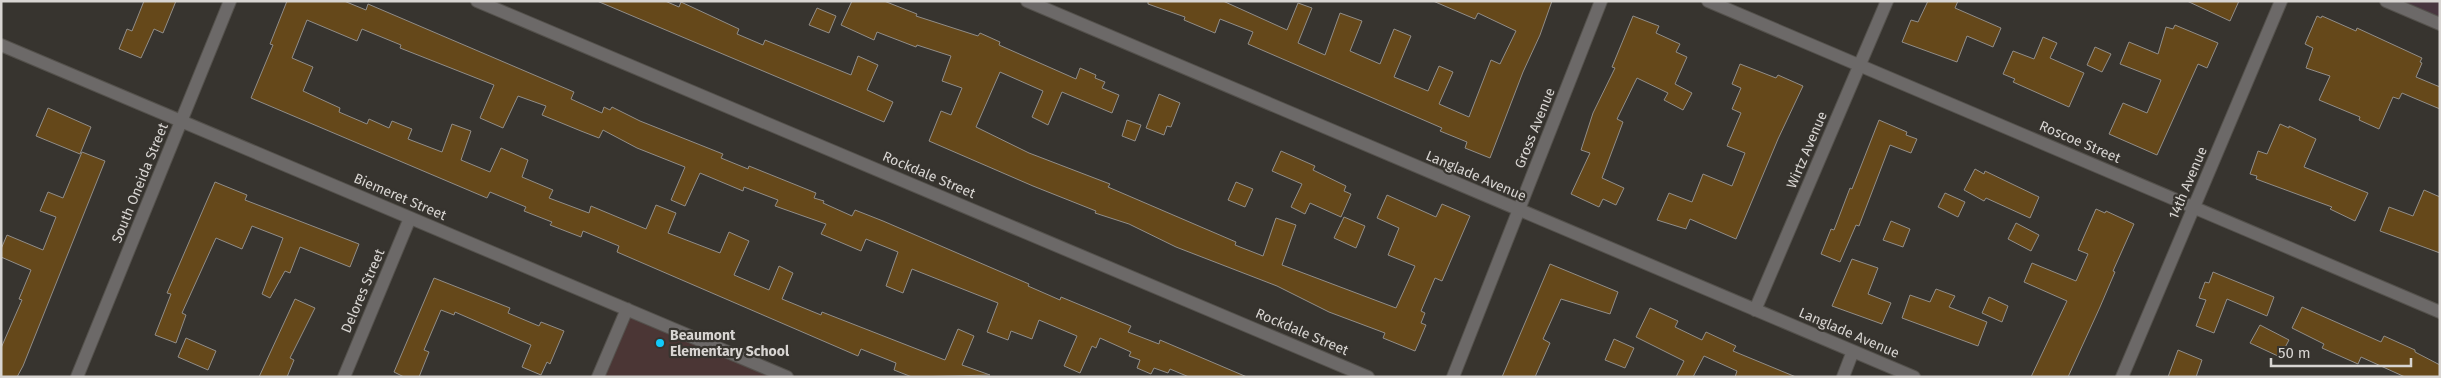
<svg xmlns="http://www.w3.org/2000/svg" width="2441" height="378" font-family="'Fira Sans',sans-serif">
<rect width="100%" height="100%" fill="#37342f"/>
<path fill="#48363f" d="M2386 1H2440V24Z"/>
<path fill="#4b3635" d="M627 309 787 377H598Z"/>
<path fill="#65481a" stroke="#918d88" d="M144 1H176L163 33 154 29 141 58 119 49 127 29 132 31Z
M287 1H344L366 10 368 4 574 92 571 99 602 113 604 107 610 110 612 107 640 121 723 154 721 158 748 169 749 166 816 193 814 198 824 201 823 203 852 216 855 210 883 221 1029 284 1028 286 1060 300 1061 297 1131 326 1128 332 1159 344 1160 340 1247 377H1189L1170 369 1168 373 1154 368 1151 374 1137 368 1140 360 1129 356 1131 352 1100 338 1096 348 1092 346 1080 373 1064 366 1077 336 1039 320 1032 339 1011 331 1008 340 987 332 998 303 912 269 903 293 886 286 898 252 866 239 861 251 821 234 826 224 775 206 778 200 744 187 743 191 700 173 685 206 671 200 685 167 637 148 603 130 599 138 581 131 542 115 546 106 518 96 503 128 480 118 494 85 400 48 401 45 362 29 357 41 307 20 292 58 313 67 303 91 340 108 339 112 367 124 369 119 389 128 392 121 412 129 408 139 442 152 452 124 471 131 461 160 490 172 501 148 528 160 522 177 553 190 549 198 589 213 591 206 646 229 656 205 676 213 668 233 720 253 729 232 749 241 734 275 769 290 779 266 793 273 782 299 821 315 822 312 945 360 958 329 974 336 962 365 990 375 912 377 894 370 896 363 861 349 858 356 617 252 619 246 583 231 581 237 550 225 552 222 524 211 526 207 490 192 487 198 251 98 273 45 270 44Z
M597 1H665L679 7 681 2 739 29 737 34 763 45 765 40 851 75 858 56 878 65 867 90 893 102 884 122Z
M852 1H884L917 14 916 16 978 36 980 33 1000 42 999 45 1076 79 1080 68 1096 75 1095 78 1105 82 1102 88 1119 95 1112 113 1062 92 1048 125 1032 117 1043 91 1000 72 976 127 1029 153 1110 184 1108 187 1236 242 1235 245 1263 256 1276 218 1296 225 1282 265 1396 308 1415 266 1388 255 1399 228 1377 218 1387 195 1436 217 1442 204 1470 216 1442 281 1435 278 1421 311 1425 313 1421 323 1426 325 1415 351 1383 338 1385 333 1329 312 1277 286 1176 247 1129 224 1095 213 1096 211 1033 186 929 141 941 111 951 115 962 88 942 81 951 56 917 45 916 47 877 32 874 40 841 25Z
M1148 1H1223L1287 30 1298 3 1312 8 1298 43 1325 55 1340 13 1362 21 1350 51 1380 64 1394 29 1411 36 1394 77 1428 91 1439 66 1453 72 1439 104 1469 117 1491 60 1500 64 1516 31 1478 13 1475 19 1433 1H1552L1540 35 1523 72 1490 158 1465 148 1467 142 1440 131 1442 128 1248 44 1253 32 1220 19 1215 33 1184 20 1185 17 1148 4Z
M1928 1H1958L1955 8 2001 28 1993 47 1967 36 1957 62 1902 42 1911 20 1918 22Z
M2187 1H2239L2230 21Z
M817 8 836 16 829 33 809 25Z
M1633 16 1659 26 1656 33 1680 44 1676 52 1687 57 1675 84 1692 93 1683 110 1664 100 1668 93 1637 78 1617 119 1623 122 1602 178 1624 188 1616 205 1603 199 1599 207 1571 194 1590 153 1581 150 1593 113 1615 68 1612 67Z
M2317 16 2321 18 2322 16 2356 31 2357 28 2422 58 2420 62 2422 63 2416 77 2440 87V109L2402 93 2399 99 2393 97 2379 129 2359 120 2360 117 2319 100 2330 76 2306 68 2313 48 2305 44Z
M2175 25 2218 43 2207 68 2198 64 2157 155 2109 134 2123 103 2147 113 2161 80 2120 64 2129 42 2158 54 2166 27 2173 29Z
M2043 37 2057 43 2050 58 2084 73 2069 107 2013 82 2015 79 2003 74 2013 51 2034 59Z
M2095 47 2111 54 2102 72 2087 65Z
M1740 64 1776 78 1778 75 1803 86 1778 139 1736 239 1690 219 1686 229 1657 220 1669 193 1692 202 1703 174 1732 186 1745 153 1727 146 1741 113 1732 109 1741 88 1732 84Z
M1159 94 1180 103 1171 127 1167 126 1164 135 1146 128Z
M48 108 91 127 80 154 36 136Z
M1127 120 1141 125 1135 141 1122 136Z
M1879 120 1907 132 1906 135 1917 139 1911 153 1890 145 1859 226 1856 225 1840 262 1821 254 1831 229 1834 230 1850 188 1852 189Z
M2280 124 2289 128V126L2316 139 2304 167 2368 193 2355 221 2330 209 2332 207 2256 179 2257 176 2250 174 2258 151 2267 154Z
M1281 151 1315 166 1313 170 1346 186 1344 191 1351 194 1341 217 1310 203 1305 214 1291 207 1302 184 1272 171Z
M82 152 105 161 23 366 17 377H1V348L22 300 19 299 31 270 1 257V249L7 235 43 250 56 217 40 211 48 192 63 198Z
M1975 169 1984 174 1985 171 2039 197 2030 218 1986 198 1984 201 1964 190Z
M215 182 247 195 245 200 359 244 350 267 300 247 290 273 285 271 270 298 262 294 283 238 252 226 242 249 216 238 182 313 186 315 176 343 155 335 171 294 167 293Z
M1236 182 1253 189 1245 207 1228 200Z
M2424 190 2440 197V253L2380 231 2389 207 2413 216Z
M1945 193 1965 202 1958 217 1938 207Z
M2096 209 2105 213 2106 211 2134 224 2113 271 2115 272 2100 307 2068 377H2031L2067 301 2024 282 2032 263 2076 281 2088 254 2078 250Z
M1344 217 1365 226 1356 248 1334 238Z
M1891 221 1910 229 1903 247 1883 240Z
M2016 223 2039 235 2031 251 2008 239Z
M1852 259 1878 268 1868 294 1891 303 1882 324 1832 306Z
M1550 264 1618 292 1610 314 1561 299 1543 339 1550 343 1535 377H1502Z
M2213 272 2274 297 2267 316 2227 299 2214 333 2196 326 2206 300 2199 298 2205 282 2209 283Z
M434 278 510 308 508 313 539 326 541 322 564 331 550 364 547 362 541 375 522 367 531 345 455 312 454 315 441 310 424 350 429 352 419 377H404L394 372Z
M1936 289 1955 296 1949 307 1987 322 1978 346 1902 318 1910 295 1930 302Z
M1989 297 2008 306 2002 322 1982 313Z
M295 299 315 308 290 358 294 360 287 377H259Z
M2302 307 2381 342 2384 336 2415 350V352L2440 365V377H2405L2361 357 2358 364 2322 348 2324 344 2292 328Z
M1650 308 1678 321 1675 327 1702 340 1706 332 1736 346 1733 351 1796 377H1735L1737 371 1704 356 1693 377H1676L1684 361 1636 337Z
M2260 325 2289 340 2280 357 2250 343Z
M186 338 216 351 208 370 178 357Z
M1614 339 1634 348 1625 368 1605 360Z
M2178 350 2202 360 2196 377H2168Z"/>
<g fill="none" stroke-linecap="round" stroke-linejoin="round">
<defs>
<path id="minor" d="M477 1 1368 377
M1027 1 1914 377
M1708 1 2440 312
M2386 1 2440 24
M1 45 787 377
M1755 310 1887 1
M77 377 230 1
M344 377 410 218
M598 377 627 309
M1453 377 1601 1
M1843 377 1853 351
M2122 377 2281 1"/>
</defs>
<use href="#minor" stroke="#54514c" stroke-width="14"/>
<use href="#minor" stroke="#6c6968" stroke-width="12"/>
</g>
<circle fill="#11cafb" stroke="#37342f" stroke-width="2" cx="660" cy="343" r="5"/>
<g text-anchor="middle" dominant-baseline="central" stroke-width="4.5" stroke-linejoin="round" paint-order="stroke">
<g font-size="14" fill="#d8d5d2" stroke="#37342f">
<text transform="translate(1535 128) rotate(-68)">Gross Avenue</text>
<text transform="translate(2080 142) rotate(23)">Roscoe Street</text>
<text transform="translate(1807 150) rotate(-67)">Wirtz Avenue</text>
<text transform="translate(929 175) rotate(23)">Rockdale Street</text>
<text transform="translate(1476 176) rotate(23)">Langlade Avenue</text>
<text transform="translate(140 183) rotate(-68)">South Oneida Street</text>
<text transform="translate(2188 183) rotate(-67)">14th Avenue</text>
<text transform="translate(400 197) rotate(23)">Biemeret Street</text>
<text transform="translate(363 291) rotate(-67)">Delores Street</text>
<text transform="translate(1302 332) rotate(23)">Rockdale Street</text>
<text transform="translate(1849 333) rotate(23)">Langlade Avenue</text>
</g>
<g font-size="14" font-weight="bold" fill="#d8d5d2" stroke="#37342f" text-anchor="start">
<text x="670" y="335">Beaumont<tspan x="670" dy="16">Elementary School</tspan></text>
</g>
</g>
<rect width="2441" height="378" fill="none" stroke="#d8d5d2" stroke-width="5"/>
<path d="M2271 358v8h140v-8" fill="none" stroke="#d8d5d2" stroke-width="2.5"/>
<text x="2278" y="358" font-size="15" fill="#d8d5d2" stroke="#37342f" stroke-width="4" paint-order="stroke">50 m</text>
</svg>
